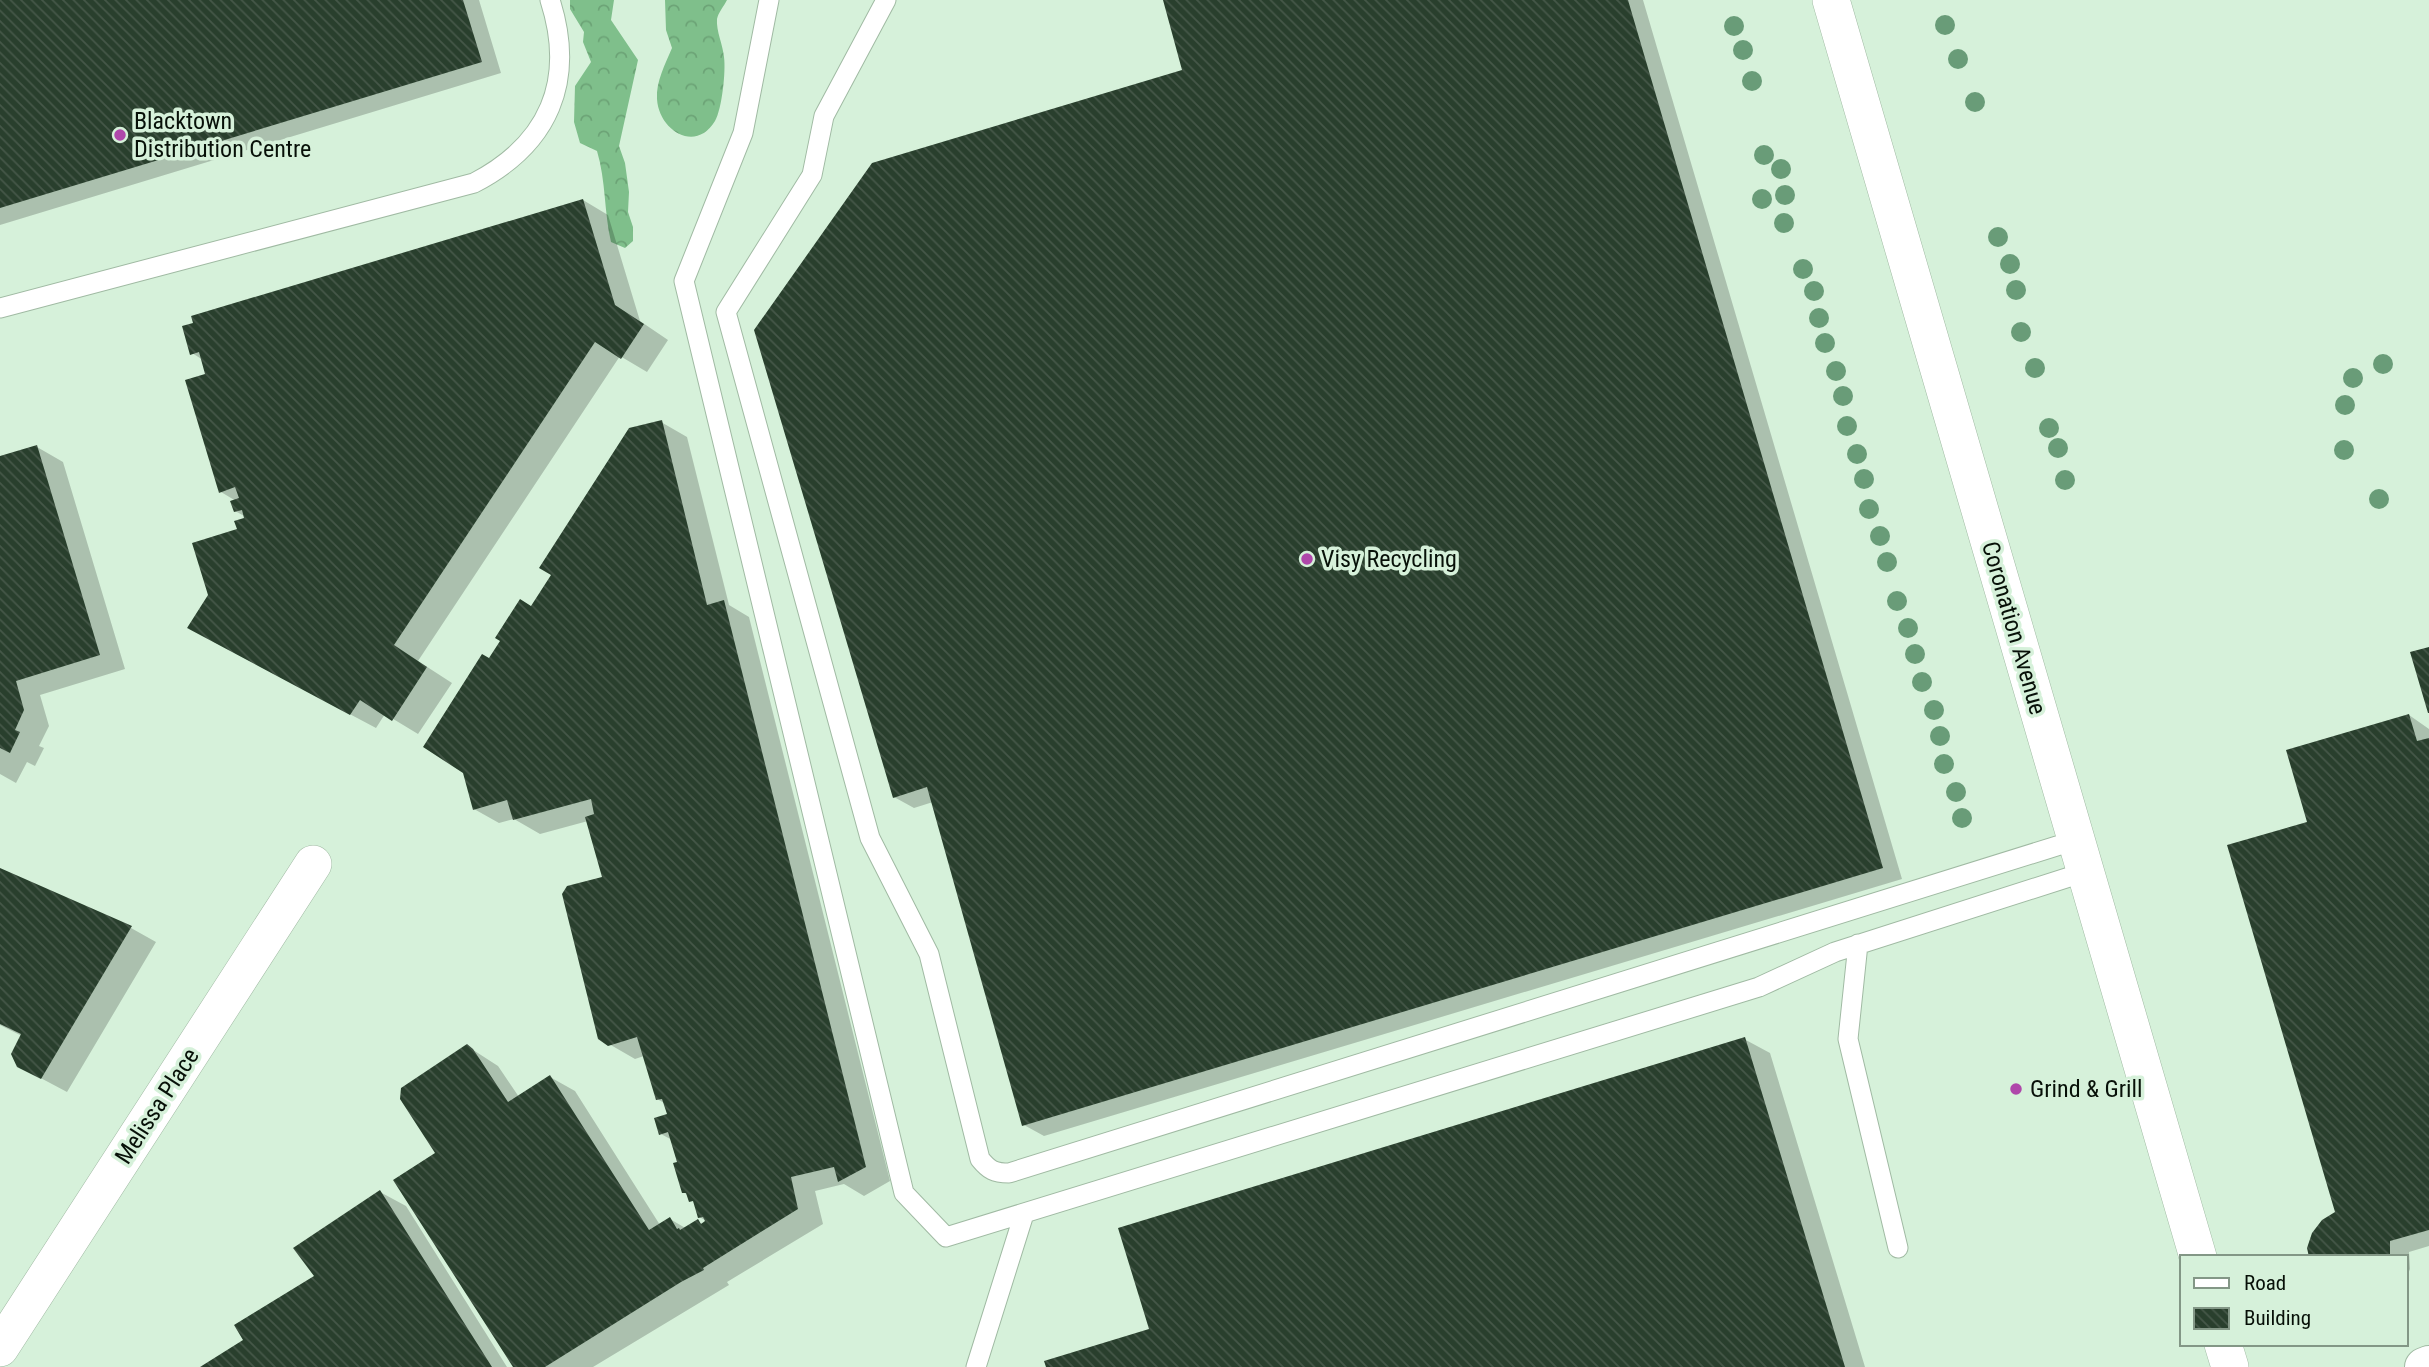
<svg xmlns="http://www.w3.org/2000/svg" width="2429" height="1367" font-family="'Roboto Condensed',sans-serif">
<defs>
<pattern id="forest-crowns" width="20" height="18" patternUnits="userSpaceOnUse" patternTransform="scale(1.75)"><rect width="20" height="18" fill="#7fbf8b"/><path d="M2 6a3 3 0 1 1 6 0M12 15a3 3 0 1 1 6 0" fill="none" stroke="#6ca376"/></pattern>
<pattern id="building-back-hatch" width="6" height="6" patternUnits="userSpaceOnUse" patternTransform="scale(1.75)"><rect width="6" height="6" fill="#293f2d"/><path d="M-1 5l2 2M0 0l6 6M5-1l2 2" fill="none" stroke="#455748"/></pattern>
</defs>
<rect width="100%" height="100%" fill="#d6f1da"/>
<path fill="url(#forest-crowns)" d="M570 0H614L611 20 638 60 619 146 625 163 629 192 628 212 633 227V241L625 248 611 242C604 212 606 181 597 151L580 143 574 122 575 86 591 62 583 42 584 32 570 9Z
M665 0H727C724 6 718 13 717 19 716 31 723 45 724 57 726 71 722 109 715 121 696 153 659 131 657 99 656 81 665 65 672 48L666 30Z"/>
<path fill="#0003" d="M0 0H479L501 73 0 225Z
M1165 0H1643L1902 879 1044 1136 1024 1125 933 802 914 808 894 797 1184 71Z
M583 200 608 215 640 321 668 340 647 372 620 356 418 661 452 683 418 734 385 714 376 728 214 642 210 595 239 531 248 518 235 511 236 501 221 492 207 375 203 360 192 353Z
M661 422 687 437 729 605 749 617 890 1181 864 1196 844 1184 815 1191 823 1224 727 1282 729 1285 593 1367H515L437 1153 467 1046 498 1066 519 1097 550 1077 575 1091 660 1225 670 1219 687 1229 698 1222 703 1224 707 1221 699 1217 696 1204 684 1192 672 1140 661 1134 669 1115 666 1104 657 1099 644 1056 635 1059 609 1044 604 878 588 821 540 834 514 819 499 823 474 809 489 660 532 608Z
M37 447 63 462 125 669 40 695 49 726 39 746 44 748 35 766 27 762 16 783 0 774V458Z
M2409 715 2429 729V1246L2409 1252 2410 1269 2406 1279V1257H2310L2337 1213 2309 823Z
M0 870 131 928 156 942 67 1092 18 1066 22 1036 0 1025Z
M1744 1039 1770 1053 1865 1367H1048L1152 1331Z
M380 1192 406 1206 507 1367H203L245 1340 317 1276Z"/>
<path fill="url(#building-back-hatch)" d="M0 0H463L482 62 0 208Z
M1163 0H1628L1883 868 1022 1126 927 787 893 798 754 330 872 163 1182 70Z
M583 199 615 305 644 324 621 359 595 342 394 645 427 667 392 721 360 700 350 715 187 628 208 595 192 543 237 529 234 521 244 518 242 510 234 512 230 501 239 498 235 487 219 493 185 380 205 374 199 352 190 355 182 326 193 323 191 316Z
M662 420 707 605 724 600 866 1167 838 1182 834 1167 791 1177 798 1209 703 1268 704 1270 681 1282 545 1367H513L393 1180 435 1153 400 1099 401 1088 467 1044 473 1049 508 1102 550 1075 649 1230 670 1217 677 1229 679 1228 680 1230 698 1219 701 1224 705 1221 703 1217 698 1218 693 1201 689 1202 686 1193H682L673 1163 677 1162 668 1132 659 1135 654 1118 667 1114 662 1099 656 1100 637 1037 608 1046 598 1039 562 894 567 886 602 877 585 817 594 814 591 799 513 820 507 800 473 810 463 773 423 747 482 654 489 658 500 641 495 638 520 599 531 606 551 575 539 568 629 428Z
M37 445 100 655 16 681 24 710 15 730 20 732 10 753 0 748V456Z
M2429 647V713H2428L2410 652Z
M2409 714 2417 741 2429 738V1230L2390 1241V1257H2309L2307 1248 2312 1233 2322 1220 2335 1212 2227 845 2307 822 2286 750Z
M0 868 132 926 41 1079 17 1067 11 1054 21 1034 0 1024Z
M1745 1037 1845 1367H1046L1044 1361 1149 1329 1118 1228Z
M380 1190 492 1367H200L243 1340 234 1325 314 1276 293 1248Z"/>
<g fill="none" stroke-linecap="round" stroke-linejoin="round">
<defs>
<path id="service" d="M769 0 743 133 684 281 904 1193 946 1237 1759 987 1835 952 2085 872
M886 0 824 116 812 175 726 312 870 838 929 954 980 1159C989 1170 994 1173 1009 1173L2076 840
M0 308 474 183C549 144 576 81 550 0
M1858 944 1848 1039 1898 1248
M976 1367 1024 1214"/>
<path id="minor" d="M1831 0 2198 1257
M2223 1344 2230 1367
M0 1348 313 864"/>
<path id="secondary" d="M2424 1367 2429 1365"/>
</defs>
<use href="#service" stroke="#a0baa3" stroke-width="21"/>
<use href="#minor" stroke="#a0baa3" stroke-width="38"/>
<use href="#secondary" stroke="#a0baa3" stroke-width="40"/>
<use href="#service" stroke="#fff" stroke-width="19"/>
<use href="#minor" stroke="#fff" stroke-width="37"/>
<use href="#secondary" stroke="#fff" stroke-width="38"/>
</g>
<g fill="#699c78">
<circle cx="1945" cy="25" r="10"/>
<circle cx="1734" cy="26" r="10"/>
<circle cx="1743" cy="50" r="10"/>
<circle cx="1958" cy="59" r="10"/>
<circle cx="1752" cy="81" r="10"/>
<circle cx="1975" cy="102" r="10"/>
<circle cx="1764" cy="155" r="10"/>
<circle cx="1781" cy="169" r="10"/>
<circle cx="1785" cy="195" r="10"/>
<circle cx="1762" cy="199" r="10"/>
<circle cx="1784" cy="223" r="10"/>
<circle cx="1998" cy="237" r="10"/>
<circle cx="2010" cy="264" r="10"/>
<circle cx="1803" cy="269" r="10"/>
<circle cx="2016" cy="290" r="10"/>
<circle cx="1814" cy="291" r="10"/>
<circle cx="1819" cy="318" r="10"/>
<circle cx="2021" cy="332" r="10"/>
<circle cx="1825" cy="343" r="10"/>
<circle cx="2383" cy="364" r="10"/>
<circle cx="2035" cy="368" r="10"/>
<circle cx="1836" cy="371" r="10"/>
<circle cx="2353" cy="378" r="10"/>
<circle cx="1843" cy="396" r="10"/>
<circle cx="2345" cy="405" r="10"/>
<circle cx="1847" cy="426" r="10"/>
<circle cx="2049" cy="428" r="10"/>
<circle cx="2058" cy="448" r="10"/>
<circle cx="2344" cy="450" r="10"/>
<circle cx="1857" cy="454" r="10"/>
<circle cx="1864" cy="479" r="10"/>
<circle cx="2065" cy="480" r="10"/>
<circle cx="2379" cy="499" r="10"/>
<circle cx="1869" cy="509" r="10"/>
<circle cx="1880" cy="536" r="10"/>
<circle cx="1887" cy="562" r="10"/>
<circle cx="1897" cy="601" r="10"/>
<circle cx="1908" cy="628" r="10"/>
<circle cx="1915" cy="654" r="10"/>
<circle cx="1922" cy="682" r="10"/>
<circle cx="1934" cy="710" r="10"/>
<circle cx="1940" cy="736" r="10"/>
<circle cx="1944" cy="764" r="10"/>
<circle cx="1956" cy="792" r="10"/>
<circle cx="1962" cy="818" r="10"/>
</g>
<g fill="#af47aa" stroke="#d6f1da" stroke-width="2.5">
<circle cx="120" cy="135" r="7"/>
<circle cx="1307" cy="559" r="7"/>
<circle cx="2016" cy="1089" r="7"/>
</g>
<g text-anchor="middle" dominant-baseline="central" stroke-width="7" stroke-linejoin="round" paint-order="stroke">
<g font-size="24" fill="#071008" stroke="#d6f1da" text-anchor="start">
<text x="134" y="121">Blacktown<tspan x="134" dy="28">Distribution Centre</tspan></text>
<text x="1321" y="559">Visy Recycling</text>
<text x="2030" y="1089">Grind &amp; Grill</text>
</g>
<g font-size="24" fill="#071008" stroke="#d6f1da">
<text transform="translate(2014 628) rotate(74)">Coronation Avenue</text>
<text transform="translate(157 1106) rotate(-57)">Melissa Place</text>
</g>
</g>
<rect x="2180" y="1255" width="228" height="91" fill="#d6f1da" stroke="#839786" stroke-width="2"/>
<rect x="2194" y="1278" width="35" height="10" fill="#ffffff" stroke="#839786" stroke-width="2"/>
<text x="2244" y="1290" font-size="21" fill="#071008">Road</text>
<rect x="2194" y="1308" width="35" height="21" fill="url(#building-back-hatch)" stroke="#839786" stroke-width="2"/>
<text x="2244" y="1325" font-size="21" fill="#071008">Building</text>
</svg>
